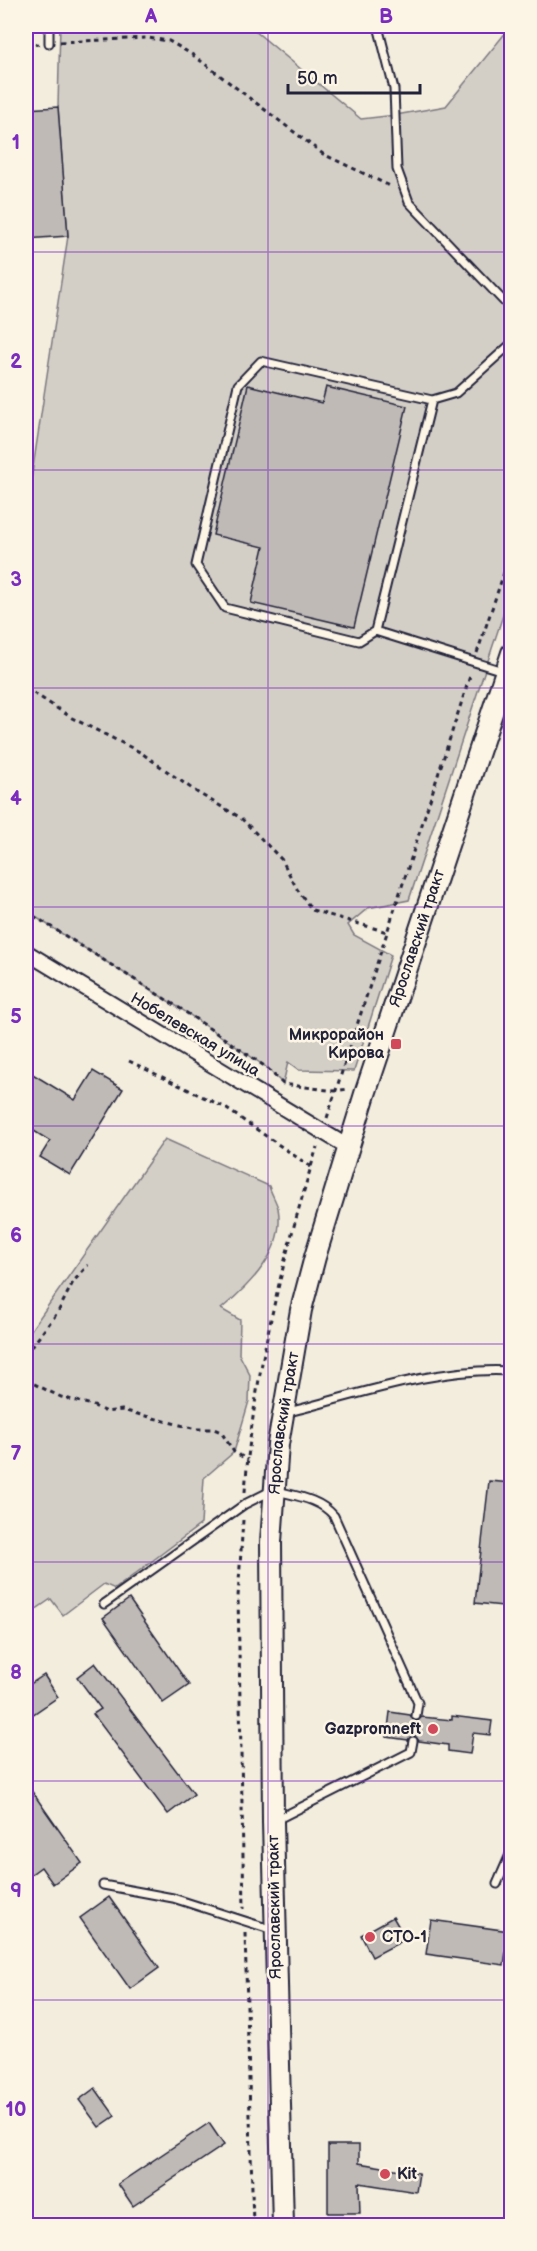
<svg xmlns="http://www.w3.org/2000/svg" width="537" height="2251" font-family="'Balsamiq Sans',sans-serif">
<rect width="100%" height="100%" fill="#f3edde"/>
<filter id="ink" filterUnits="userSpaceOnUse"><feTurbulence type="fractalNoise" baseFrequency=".0167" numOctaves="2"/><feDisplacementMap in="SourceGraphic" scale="12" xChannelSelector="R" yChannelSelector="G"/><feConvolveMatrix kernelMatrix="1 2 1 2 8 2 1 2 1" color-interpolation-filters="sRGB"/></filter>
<g filter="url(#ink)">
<path fill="#d4cfc6" stroke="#7b7880" stroke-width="1.5" d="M60 26H249L361 119 396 115 446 106 511 26V591L409 900 368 908 348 925 354 935 391 955 354 1071 299 1070 288 1062 283 1084 266 1067 181 1009 26 911V514L68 236 58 107Z
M165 1139 269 1186C271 1193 276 1201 278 1208 286 1250 250 1285 221 1309L240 1320 239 1354 250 1375 249 1401 234 1452 204 1478 201 1524 115 1589 104 1584 63 1615 51 1599 26 1616V1337Z"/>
<path fill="#bfbab6" stroke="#22223b" stroke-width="1.5" d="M58 107 68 236 26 239V109Z
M248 385 322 403 326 387 407 406 354 627 251 603 264 547 213 535Z
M26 1070 75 1100 93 1071 123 1089 70 1175 40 1157 50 1141 26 1126Z
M489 1481 512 1483V1607L475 1603Z
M129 1599 189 1685 163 1703 103 1618Z
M95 1663 194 1794 168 1814 93 1714 101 1709 77 1677Z
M44 1675 58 1697 26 1719V1687Z
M390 1712 410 1715 416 1722 422 1717 452 1720V1716L492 1721 490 1735 473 1733 470 1754 448 1751V1745L419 1741 415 1736 408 1740 387 1737Z
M26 1783 82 1863 53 1884 41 1867 26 1878Z
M109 1897 159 1968 130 1989 80 1918Z
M393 1917 406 1939 372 1957 361 1935Z
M431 1920 509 1931 504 1965 426 1954Z
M95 2088 115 2116 99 2127 79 2100Z
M209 2123 224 2145 133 2206 118 2184Z
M328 2145H359V2163L419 2173 416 2192 359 2183 360 2213H328Z"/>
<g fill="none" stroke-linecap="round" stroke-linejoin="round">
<defs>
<path id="lane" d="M378 26 394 89 397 169 409 202 512 310
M49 43V26
M375 631 359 641 225 608 196 565 238 385 261 361 432 400
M503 671 375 631 432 400 456 393 512 343
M285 1413C356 1395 439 1366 512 1371
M104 1604 245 1504 273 1490C295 1496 319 1498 334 1516L418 1703 416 1716
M276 1820 411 1752 413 1741
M497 1884 512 1850
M103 1885 173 1898 273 1930"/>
<path id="street" d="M26 952 348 1147"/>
<g id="secondary">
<path id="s1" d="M283 2226 273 1822 271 1542 278 1444 301 1310 315 1257 365 1094 512 653"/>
</g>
</defs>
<use href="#lane" stroke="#22223b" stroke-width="11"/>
<use href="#street" stroke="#22223b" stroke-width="18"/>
<use href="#secondary" stroke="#22223b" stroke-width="24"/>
<path stroke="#22223b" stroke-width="3" stroke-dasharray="4.5 4.5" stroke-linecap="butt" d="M60 42 148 38 169 41 193 55 323 154 390 186
M26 46 39 44
M477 653 512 549
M26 688 72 718 140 752 198 793 241 818 282 860 297 889 312 910 387 932
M26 911 181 1009 266 1067 283 1084 335 1091 348 1089
M129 1061 224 1107 311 1167
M327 1118 471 673
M26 1354 58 1312 73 1282 88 1265
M26 1380 61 1397 92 1405 106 1412 122 1410 196 1429H214L221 1432 234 1452 248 1460
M245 1492C253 1376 283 1258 317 1147
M243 1520 238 1597 244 1909
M245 1933 253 2226"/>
<use href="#lane" stroke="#fcf5e5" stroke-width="7"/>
<use href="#street" stroke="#fcf5e5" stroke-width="14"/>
<use href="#secondary" stroke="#fcf5e5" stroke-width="20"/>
</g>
</g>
<path fill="none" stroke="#7b2cbf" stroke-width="1.5" stroke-opacity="0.55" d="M268 26V2226M26 252H512M26 470H512M26 688H512M26 907H512M26 1126H512M26 1344H512M26 1562H512M26 1781H512M26 2000H512"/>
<g fill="#d1495b" stroke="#fcf5e5" stroke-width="2">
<rect x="390" y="1038" width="12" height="12" rx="3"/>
<circle cx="433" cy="1729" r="6"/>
<circle cx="370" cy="1937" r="6"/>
<circle cx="385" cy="2174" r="6"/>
</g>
<g text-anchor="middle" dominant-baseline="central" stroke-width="5" stroke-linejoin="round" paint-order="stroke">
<g font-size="16" fill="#22223b" stroke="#fcf5e5">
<text stroke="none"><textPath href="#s1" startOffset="1308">Ярославский тракт</textPath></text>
<text transform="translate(195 1035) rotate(31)">Нобелевская улица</text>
<text stroke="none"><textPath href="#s1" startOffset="804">Ярославский тракт</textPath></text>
<text transform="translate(275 1907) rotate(-91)">Ярославский тракт</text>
</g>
<g font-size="16" font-weight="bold" fill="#22223b" stroke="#fcf5e5" text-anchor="end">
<text x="384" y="1035">Микрорайон<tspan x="384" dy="18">Кирова</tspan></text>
<text x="421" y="1729">Gazpromneft</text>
<text x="382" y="1937" text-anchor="start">СТО-1</text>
<text x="397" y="2174" text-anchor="start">Kit</text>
</g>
</g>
<rect width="537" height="2251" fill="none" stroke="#fcf5e5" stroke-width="66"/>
<path d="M288 84v9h132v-9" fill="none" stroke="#22223b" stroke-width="3"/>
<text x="297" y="84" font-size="18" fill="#22223b" stroke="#fcf5e5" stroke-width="4.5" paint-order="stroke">50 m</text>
<rect x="33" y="33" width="471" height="2185" fill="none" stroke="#7b2cbf" stroke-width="2"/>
<g font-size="20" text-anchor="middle" font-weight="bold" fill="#7b2cbf">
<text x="151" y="23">A</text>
<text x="386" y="23">B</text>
<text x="16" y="149">1</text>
<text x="16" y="368">2</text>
<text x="16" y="586">3</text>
<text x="16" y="805">4</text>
<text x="16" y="1023">5</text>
<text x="16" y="1242">6</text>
<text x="16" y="1460">7</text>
<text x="16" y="1679">8</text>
<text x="16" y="1897">9</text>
<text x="16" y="2116">10</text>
</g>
</svg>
